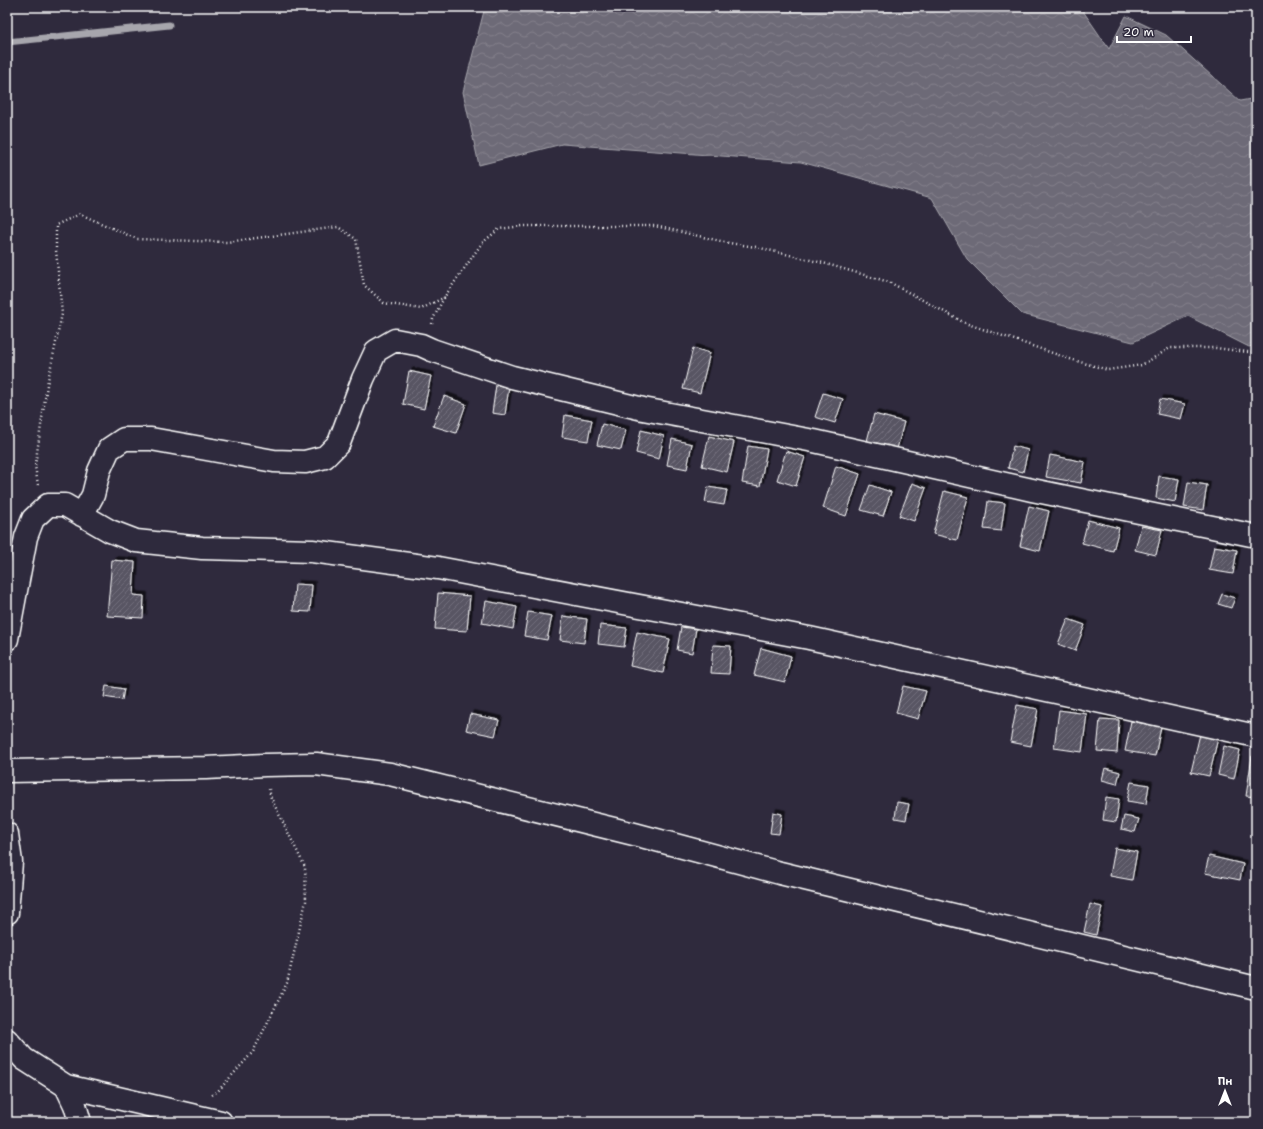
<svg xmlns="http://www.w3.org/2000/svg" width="1263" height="1129" font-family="'Shantell Sans',sans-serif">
<defs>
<pattern id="water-waves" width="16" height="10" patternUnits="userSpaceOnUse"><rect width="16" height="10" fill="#6d6a77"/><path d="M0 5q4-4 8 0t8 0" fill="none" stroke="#83808b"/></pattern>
<pattern id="building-hatch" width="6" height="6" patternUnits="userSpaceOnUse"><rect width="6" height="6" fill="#595564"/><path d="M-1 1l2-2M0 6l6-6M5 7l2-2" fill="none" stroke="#726e7b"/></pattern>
<filter id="shadow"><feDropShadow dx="3.5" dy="-3.5" stdDeviation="0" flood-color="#0009"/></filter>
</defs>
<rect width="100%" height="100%" fill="#2f2a3d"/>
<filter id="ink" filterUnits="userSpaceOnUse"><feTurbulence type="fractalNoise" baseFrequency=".025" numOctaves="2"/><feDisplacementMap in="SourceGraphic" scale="8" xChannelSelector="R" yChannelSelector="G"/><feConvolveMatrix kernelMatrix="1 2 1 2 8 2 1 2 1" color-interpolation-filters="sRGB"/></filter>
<g filter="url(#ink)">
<path fill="url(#water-waves)" stroke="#a7a6ad" d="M485 7H1072L1083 11 1109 49 1126 16 1166 35 1240 101 1256 98V345L1249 347 1188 316 1133 342 1022 314 967 259 932 198 801 162 562 144 479 165 463 92Z"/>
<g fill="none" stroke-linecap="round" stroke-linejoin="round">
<path stroke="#a7a6ad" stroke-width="7" d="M7 42 169 25"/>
</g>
<path fill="url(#building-hatch)" stroke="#fff" filter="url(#shadow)" d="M693 348 710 353 700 393 683 389Z
M409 371 431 376 424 409 403 404Z
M496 385 509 387 505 415 492 413Z
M823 393 843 399 835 423 815 417Z
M444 396 466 404 456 433 433 426Z
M1160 399 1185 404 1181 419 1157 414Z
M874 414 904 422 897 449 867 441Z
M565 415 592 420 588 441 562 437Z
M602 424 626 430 621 450 597 445Z
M641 430 664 436 659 459 636 453Z
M709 436 734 442 727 472 702 466Z
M672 439 692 444 687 469 667 465Z
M748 446 767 449 760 486 742 483Z
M1013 446 1028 450 1023 472 1008 468Z
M786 451 805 457 796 486 777 480Z
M1050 455 1085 462 1081 483 1046 477Z
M836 466 860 474 846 516 823 508Z
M1159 476 1179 479 1175 502 1156 498Z
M1188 482 1207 485 1203 510 1184 507Z
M912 483 926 488 914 521 899 516Z
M870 485 891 492 883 516 861 510Z
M708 487 727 490 724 505 705 502Z
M944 491 968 497 957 540 933 534Z
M988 501 1005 503 1001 531 984 529Z
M1029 506 1049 511 1040 551 1020 546Z
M1088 520 1119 528 1113 551 1082 543Z
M1141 526 1162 530 1156 555 1135 550Z
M1214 546 1237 550 1233 574 1209 570Z
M112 560 135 562 133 595 144 596 143 618 107 616Z
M295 584 312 585 310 612 293 611Z
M438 593 470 596 467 631 435 629Z
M1222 594 1235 598 1231 608 1218 604Z
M486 601 517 607 513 629 482 623Z
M528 612 552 616 547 640 524 636Z
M563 616 587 619 584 643 560 640Z
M1068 619 1085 625 1075 651 1058 644Z
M600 625 627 628 624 647 598 644Z
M681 627 696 629 692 653 677 650Z
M637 632 670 639 663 673 630 666Z
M713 645 731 646 729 674 711 673Z
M761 648 791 656 785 682 754 675Z
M106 686 124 689 122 700 104 697Z
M903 686 926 691 918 719 896 713Z
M1017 705 1038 709 1031 746 1010 742Z
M1059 710 1087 714 1082 752 1054 748Z
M470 714 499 720 495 736 466 730Z
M1100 719 1119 720 1117 753 1097 751Z
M1131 721 1161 727 1155 756 1125 751Z
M1200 734 1218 738 1209 776 1191 772Z
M1224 746 1240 750 1234 779 1218 775Z
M1252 756H1256V797L1246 796Z
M1105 768 1120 772 1117 784 1102 780Z
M1131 782 1149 785 1146 804 1127 801Z
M1106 797 1119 799 1116 822 1103 820Z
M897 802 909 804 906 820 895 818Z
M773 812 782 814 779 834 770 833Z
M1124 816 1139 819 1135 832 1121 829Z
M1115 848 1137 852 1132 880 1110 876Z
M1209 856 1243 864 1240 880 1205 873Z
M1090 904 1102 907 1096 935 1084 932Z"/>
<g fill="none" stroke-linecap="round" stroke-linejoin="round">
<defs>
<path id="minor" d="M82 515 93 495 99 471 109 449 124 439H151L274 461 305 462 325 457 339 443 363 379 376 351 395 340 421 345 432 350 512 377 643 409 814 441 1032 490 1256 536
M7 639 26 537 33 519 48 505H65L110 531 136 541 202 548 312 551 438 568 809 638 1256 736
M7 771 206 768 265 765 316 764 390 774 634 834 780 873 1256 988
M7 834 11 862 7 913
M7 1040 24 1059 66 1086 75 1105 80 1122
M66 1086 221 1122"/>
</defs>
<use href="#minor" stroke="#fff" stroke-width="25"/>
<path stroke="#fff" stroke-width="2.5" stroke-dasharray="1 3" stroke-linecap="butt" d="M432 324 433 319 445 296 482 243 499 229 523 226H655L729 243 756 247 823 263 889 282 965 323 1070 359 1108 370 1142 365 1170 348H1216L1256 353
M38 485 35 466 47 385 62 314 56 250V225L80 214 137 239 227 242 338 227 356 239 364 285 384 303 421 309 445 297
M212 1095 218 1091 253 1052 287 983 306 901 305 867 271 798 269 789"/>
<use href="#minor" stroke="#2f2a3d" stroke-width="22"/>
</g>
</g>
<rect width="1263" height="1129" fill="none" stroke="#2f2a3d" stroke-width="24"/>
<rect x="12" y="12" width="1239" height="1105" fill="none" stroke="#fff" stroke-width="1.5" filter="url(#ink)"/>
<g transform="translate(1225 1091)" stroke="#2f2a3d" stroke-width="3" paint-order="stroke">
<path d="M0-3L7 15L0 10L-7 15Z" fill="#ffffff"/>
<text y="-6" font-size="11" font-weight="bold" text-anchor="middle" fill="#ffffff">Пн</text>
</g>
<path d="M1117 36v6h74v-6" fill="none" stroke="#ffffff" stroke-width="2"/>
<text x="1123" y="36" font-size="12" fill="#ffffff" stroke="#2f2a3d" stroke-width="3" paint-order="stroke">20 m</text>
</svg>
